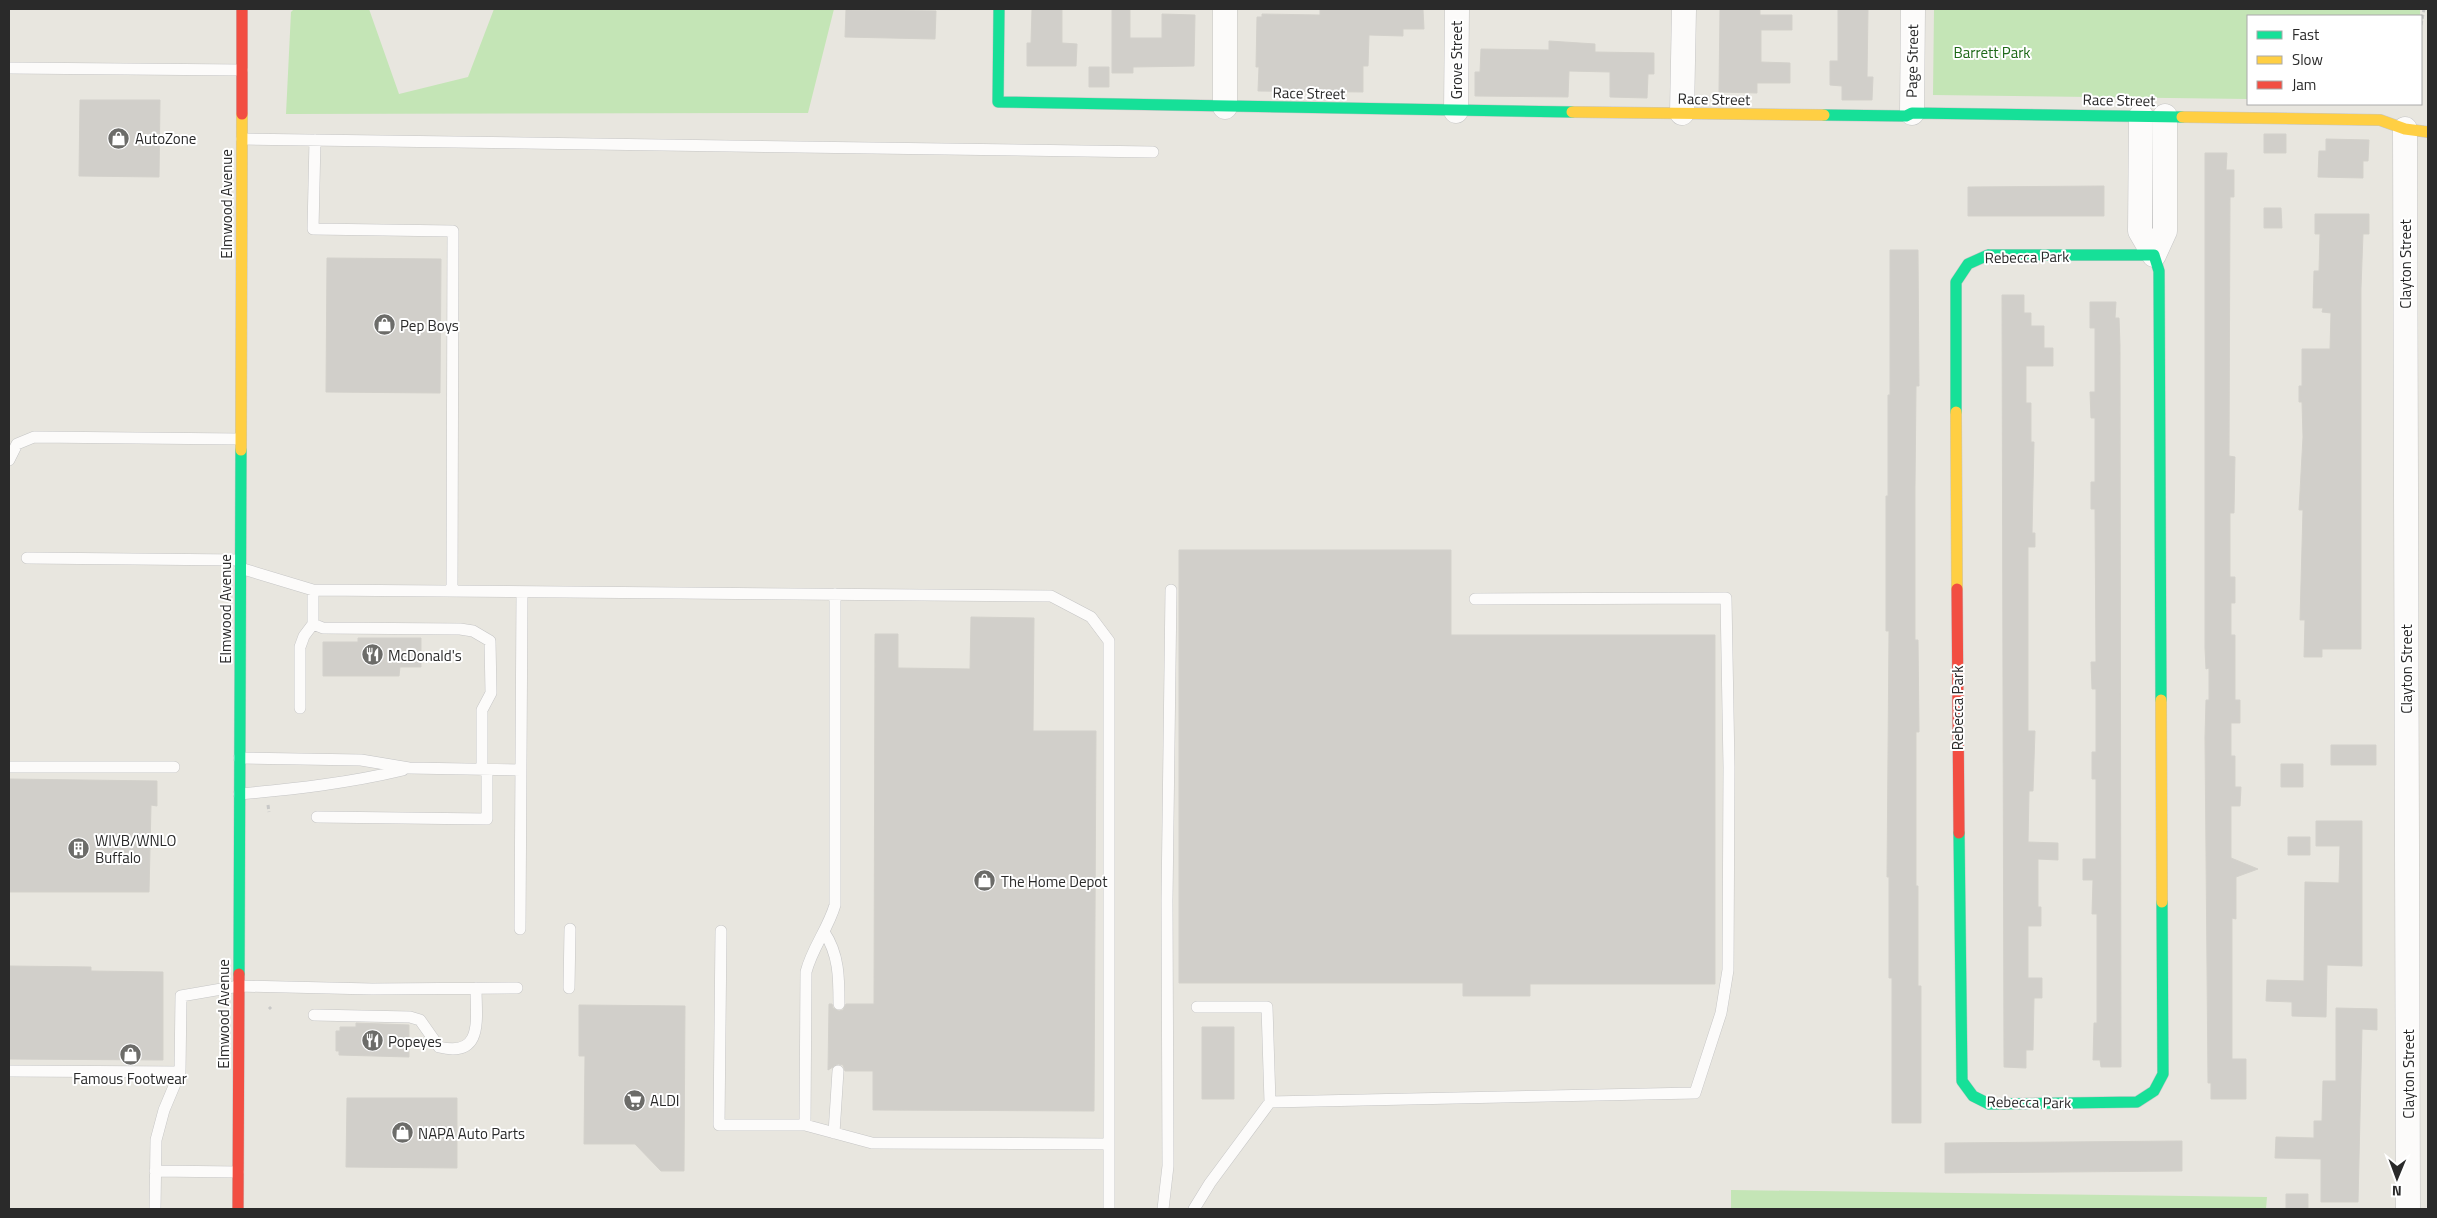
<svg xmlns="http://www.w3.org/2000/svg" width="2437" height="1218" font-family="'Titillium Web',sans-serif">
<rect width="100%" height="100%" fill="#e8e6df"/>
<path fill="#c4e5b6" d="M294 9H369L399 94 468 77 494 9H834L808 113 286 114 291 12Z
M1934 9H2420V16H2248V99L1933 95Z
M1731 1190 2267 1197 2266 1209H1731Z"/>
<path fill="#d1cfca" stroke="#d3d1cb" d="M1032 9H1062V43L1077 44 1076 66H1027V43H1031Z
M1112 9H1130V38H1162V14L1195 15 1194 66 1133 67V73H1112Z
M1320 9 1423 10 1424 29H1403V36L1369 35 1368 66H1363V92L1258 91 1259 67H1256L1257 17H1262V14L1320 15Z
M1720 9H1760V15H1792V30H1761V62L1790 63V83H1757V93L1719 92Z
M1838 9H1868L1867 77H1873L1872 100H1842V86L1830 85V61H1838Z
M846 10 936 11 935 39 845 37Z
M1549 41 1595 44V52L1654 53V74H1648L1647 98 1610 97V72L1569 71 1568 97 1475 96V72H1480L1481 49 1549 50Z
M1089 67H1109V87H1089Z
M80 100H160L159 177 79 176Z
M2264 134H2286V153H2264Z
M2326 139 2369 140 2368 161H2363V178L2318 177 2319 151H2326Z
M2205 153H2227L2226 170H2234V197H2230L2229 456 2235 457 2234 513H2230V577H2235V603H2231V635H2235V700H2240V723H2231V756H2235V787H2241L2240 806H2231V858L2258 869 2236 877V919L2232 918V1059H2246V1099H2211V1083H2208L2205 738 2206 700H2209V668L2206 669 2205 648Z
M2104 186V216H1968V187Z
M2264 208H2281L2282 228H2264Z
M2315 214H2369V234H2363L2361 288V649H2322V657H2304L2305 620H2300L2303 510H2299L2303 437 2302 402H2299V386H2302V349H2330L2331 313 2322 312 2323 308H2313L2314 271H2319L2320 234H2315Z
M1890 250H1918L1919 386H1916L1915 486V640H1918L1919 732H1916V886H1918V986H1921V1123H1892V978H1889V877H1887L1889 631H1886V496H1888V395H1890Z
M327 258 441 259 440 393 326 392Z
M2002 295H2024V313H2031V326H2044V348H2053V366H2026V403H2031V442H2034L2032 533H2035V547H2028V731H2035L2033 791H2029L2028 842 2058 843V860L2038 859V907H2041V926H2028V978H2042V998H2034L2033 1050H2026V1068L2004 1067Z
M2090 302H2116L2115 318H2119L2120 346 2121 1067H2101L2100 1060H2093L2094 1023H2097V914H2092L2093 880H2083V859H2096V779H2092V752H2096V689H2092L2091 662H2096L2095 509H2091V482H2095V418H2091L2090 392H2095V328H2090Z
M1179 550H1451V635H1715V984H1530V996H1463V983H1179Z
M971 617 1034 618 1033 731H1096L1094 1111 873 1110V1071H845L843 1065 838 1064 828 1070 829 1004H832L833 1008 839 1011 843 1010 846 1004H874L875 634H898V668L970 669Z
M358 638H421V667H400L399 676H323V642H358Z
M2331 745H2376V765H2331Z
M2281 764H2303V787H2281Z
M9 779 157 781V806L151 805 149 892H9Z
M2316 821H2362V966L2327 965 2326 1017 2292 1016V1002L2266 1001 2267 980 2304 981 2305 882 2339 883 2340 846H2316Z
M2288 837H2310V855H2288Z
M9 966 91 967V971L163 972V1060L9 1059Z
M579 1005 685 1006 684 1171H661L635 1144H584L585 1056H579Z
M2336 1008 2377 1009V1030L2362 1029 2358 1202H2321V1159L2275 1158 2276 1137 2314 1138V1121H2322L2323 1081H2336Z
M356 1023 409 1025V1057L339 1055V1051H336V1031H340V1027H356Z
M1202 1027H1234V1099H1202Z
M347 1098H457V1168L346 1167Z
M2182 1141V1171L1945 1173V1143Z
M2286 1194H2308V1209H2286Z"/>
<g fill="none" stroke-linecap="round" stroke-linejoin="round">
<defs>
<path id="lane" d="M9 68 242 70
M242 139 1153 152
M315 140 313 229 453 231 452 591
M9 460 17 444 34 437 240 439
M27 558 240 560
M240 568 313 590 1051 596 1091 617 1109 641V1209
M313 624 323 628 460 629 473 631 490 641 491 693 482 710V770
M300 708V647L304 636 313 624V590
M239 758 361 760 409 768 521 770
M9 767H174
M239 794C295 789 349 783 403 770
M317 817 487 819V770
M520 929 522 593
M721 931 719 1125H805L872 1143 1109 1144
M824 932C839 954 839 978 839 1004
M569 988 570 929
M1197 1007H1267L1270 1102
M314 1015 410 1017 420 1020 439 1047C484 1058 476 1019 476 988
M9 1071 180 1072
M805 1125 806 972C812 948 828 929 835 905V594
M834 1133 838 1071
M155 1171 238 1172
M155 1209 156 1140 164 1110 180 1072 181 996 239 986 372 989 517 988
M1163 1209 1168 1166 1167 900 1171 590
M1194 1209 1210 1183 1270 1102 1695 1093 1721 1013 1728 970 1729 767 1726 598 1475 599"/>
<path id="street" d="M1225 107V9
M1456 111 1457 9
M1682 113 1684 9
M1912 113 1913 9
M2141 116 2140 231 2154 255
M2405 129 2408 1209
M2154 255 2165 231V116"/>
<path id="fast" d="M999 9 998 102 1572 112
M1824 115 1906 116 1912 113 2182 117
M1988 255H2154L2159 271 2161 700
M1956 412V282L1968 264 1988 255
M1959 833 1962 1081 1973 1096 1989 1104 2137 1102 2154 1091 2163 1074 2162 902
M239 974 241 450"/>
<path id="slow" d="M1572 112 1824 115
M2182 117 2380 120 2405 129 2428 132
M1956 412 1957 589
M241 450 242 114
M2161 700 2162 902"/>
<path id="jam" d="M242 114V9
M1957 589 1959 833
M238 1209 239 974"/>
</defs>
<use href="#lane" stroke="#c5c5c5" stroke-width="12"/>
<use href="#street" stroke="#c5c5c5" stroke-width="25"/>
<use href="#fast" stroke="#c5c5c5" stroke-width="12"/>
<use href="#slow" stroke="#c5c5c5" stroke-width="12"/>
<use href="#jam" stroke="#c5c5c5" stroke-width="12"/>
<path stroke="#c8c8c7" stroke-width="3" stroke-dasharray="4 2.5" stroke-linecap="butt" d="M2421 25 2424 9
M268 805 269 812
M269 1007 271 1009"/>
<use href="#lane" stroke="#fcfbfa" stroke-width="11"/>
<use href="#street" stroke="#fcfbfa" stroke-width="24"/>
<use href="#fast" stroke="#16e098" stroke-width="11"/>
<use href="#slow" stroke="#ffcf43" stroke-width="11"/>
<use href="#jam" stroke="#f24e42" stroke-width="11"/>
</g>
<defs>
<symbol id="shop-disc" viewBox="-11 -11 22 22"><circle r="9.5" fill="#6c6c69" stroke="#fff"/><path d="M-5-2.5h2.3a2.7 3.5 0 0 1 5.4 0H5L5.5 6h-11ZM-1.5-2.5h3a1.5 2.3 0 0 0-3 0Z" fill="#fff"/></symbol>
<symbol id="restaurant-disc" viewBox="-11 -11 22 22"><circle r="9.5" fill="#6c6c69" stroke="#fff"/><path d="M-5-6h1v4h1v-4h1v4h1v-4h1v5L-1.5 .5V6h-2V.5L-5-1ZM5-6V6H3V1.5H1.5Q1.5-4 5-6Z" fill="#fff"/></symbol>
<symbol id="building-disc" viewBox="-11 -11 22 22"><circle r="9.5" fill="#6c6c69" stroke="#fff"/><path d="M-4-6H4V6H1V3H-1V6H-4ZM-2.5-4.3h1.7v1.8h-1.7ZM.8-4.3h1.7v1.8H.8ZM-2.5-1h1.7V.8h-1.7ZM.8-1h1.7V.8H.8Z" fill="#fff"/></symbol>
<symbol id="supermarket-disc" viewBox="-11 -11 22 22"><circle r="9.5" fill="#6c6c69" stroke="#fff"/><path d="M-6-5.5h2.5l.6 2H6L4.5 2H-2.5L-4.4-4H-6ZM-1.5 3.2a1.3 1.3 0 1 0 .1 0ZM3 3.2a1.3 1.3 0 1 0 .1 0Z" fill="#fff"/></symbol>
</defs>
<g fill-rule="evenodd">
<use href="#shop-disc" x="106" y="126" width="25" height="25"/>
<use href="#shop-disc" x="372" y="312" width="25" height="25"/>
<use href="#restaurant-disc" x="360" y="642" width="25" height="25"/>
<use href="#building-disc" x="66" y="836" width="25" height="25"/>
<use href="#shop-disc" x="972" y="868" width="25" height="25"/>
<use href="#restaurant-disc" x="360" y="1028" width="25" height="25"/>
<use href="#shop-disc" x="118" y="1042" width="25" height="25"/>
<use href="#supermarket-disc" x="622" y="1088" width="25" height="25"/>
<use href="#shop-disc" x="390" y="1120" width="25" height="25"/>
</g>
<g text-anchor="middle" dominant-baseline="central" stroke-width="4" stroke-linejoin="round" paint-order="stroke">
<g font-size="15" fill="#1e6918" stroke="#fff">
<text x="1992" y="52">Barrett Park</text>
</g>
<g font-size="15" fill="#2a2a2a" stroke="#fff">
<text transform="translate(1456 60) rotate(-90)">Grove Street</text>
<text transform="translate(1912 61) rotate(-89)">Page Street</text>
<text transform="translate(1309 93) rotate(1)">Race Street</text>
<text transform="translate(1714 99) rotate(1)">Race Street</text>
<text transform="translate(2119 100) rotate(1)">Race Street</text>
<text transform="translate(226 204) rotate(-90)">Elmwood Avenue</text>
<text transform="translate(2027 257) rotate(-1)">Rebecca Park</text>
<text transform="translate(2405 264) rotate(-90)">Clayton Street</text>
<text transform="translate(225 609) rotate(-90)">Elmwood Avenue</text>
<text transform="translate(2406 669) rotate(-90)">Clayton Street</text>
<text transform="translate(1957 708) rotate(-90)">Rebecca Park</text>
<text transform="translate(223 1014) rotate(-90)">Elmwood Avenue</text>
<text transform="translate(2408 1074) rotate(-90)">Clayton Street</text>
<text transform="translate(2029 1102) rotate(1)">Rebecca Park</text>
</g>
<g font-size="15" fill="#2a2a2a" stroke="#fff" text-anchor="start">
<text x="135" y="138">AutoZone</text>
<text x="400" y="325">Pep Boys</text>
<text x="388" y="655">McDonald's</text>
<text x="95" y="840">WIVB/WNLO<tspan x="95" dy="17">Buffalo</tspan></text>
<text x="1001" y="881">The Home Depot</text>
<text x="388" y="1041">Popeyes</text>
<text x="130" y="1078" text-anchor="middle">Famous Footwear</text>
<text x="650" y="1100">ALDI</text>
<text x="418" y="1133">NAPA Auto Parts</text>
</g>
</g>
<rect width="2437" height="1218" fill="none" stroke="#2a2a2a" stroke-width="20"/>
<rect x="2247" y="15" width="175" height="90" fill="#ffffff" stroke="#aaaaaa"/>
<rect x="2257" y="31" width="25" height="8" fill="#16e098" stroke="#aaaaaa"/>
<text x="2292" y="40" font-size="15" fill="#2a2a2a">Fast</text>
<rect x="2257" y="56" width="25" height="8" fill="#ffcf43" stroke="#aaaaaa"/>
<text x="2292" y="65" font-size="15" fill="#2a2a2a">Slow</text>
<rect x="2257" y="81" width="25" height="8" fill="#f24e42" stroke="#aaaaaa"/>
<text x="2292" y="90" font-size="15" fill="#2a2a2a">Jam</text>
<g transform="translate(2397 1178) rotate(181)" stroke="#ffffff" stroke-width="4" paint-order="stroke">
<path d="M0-4L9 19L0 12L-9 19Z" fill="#2a2a2a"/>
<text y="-8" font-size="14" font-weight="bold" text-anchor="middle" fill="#2a2a2a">N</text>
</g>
</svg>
